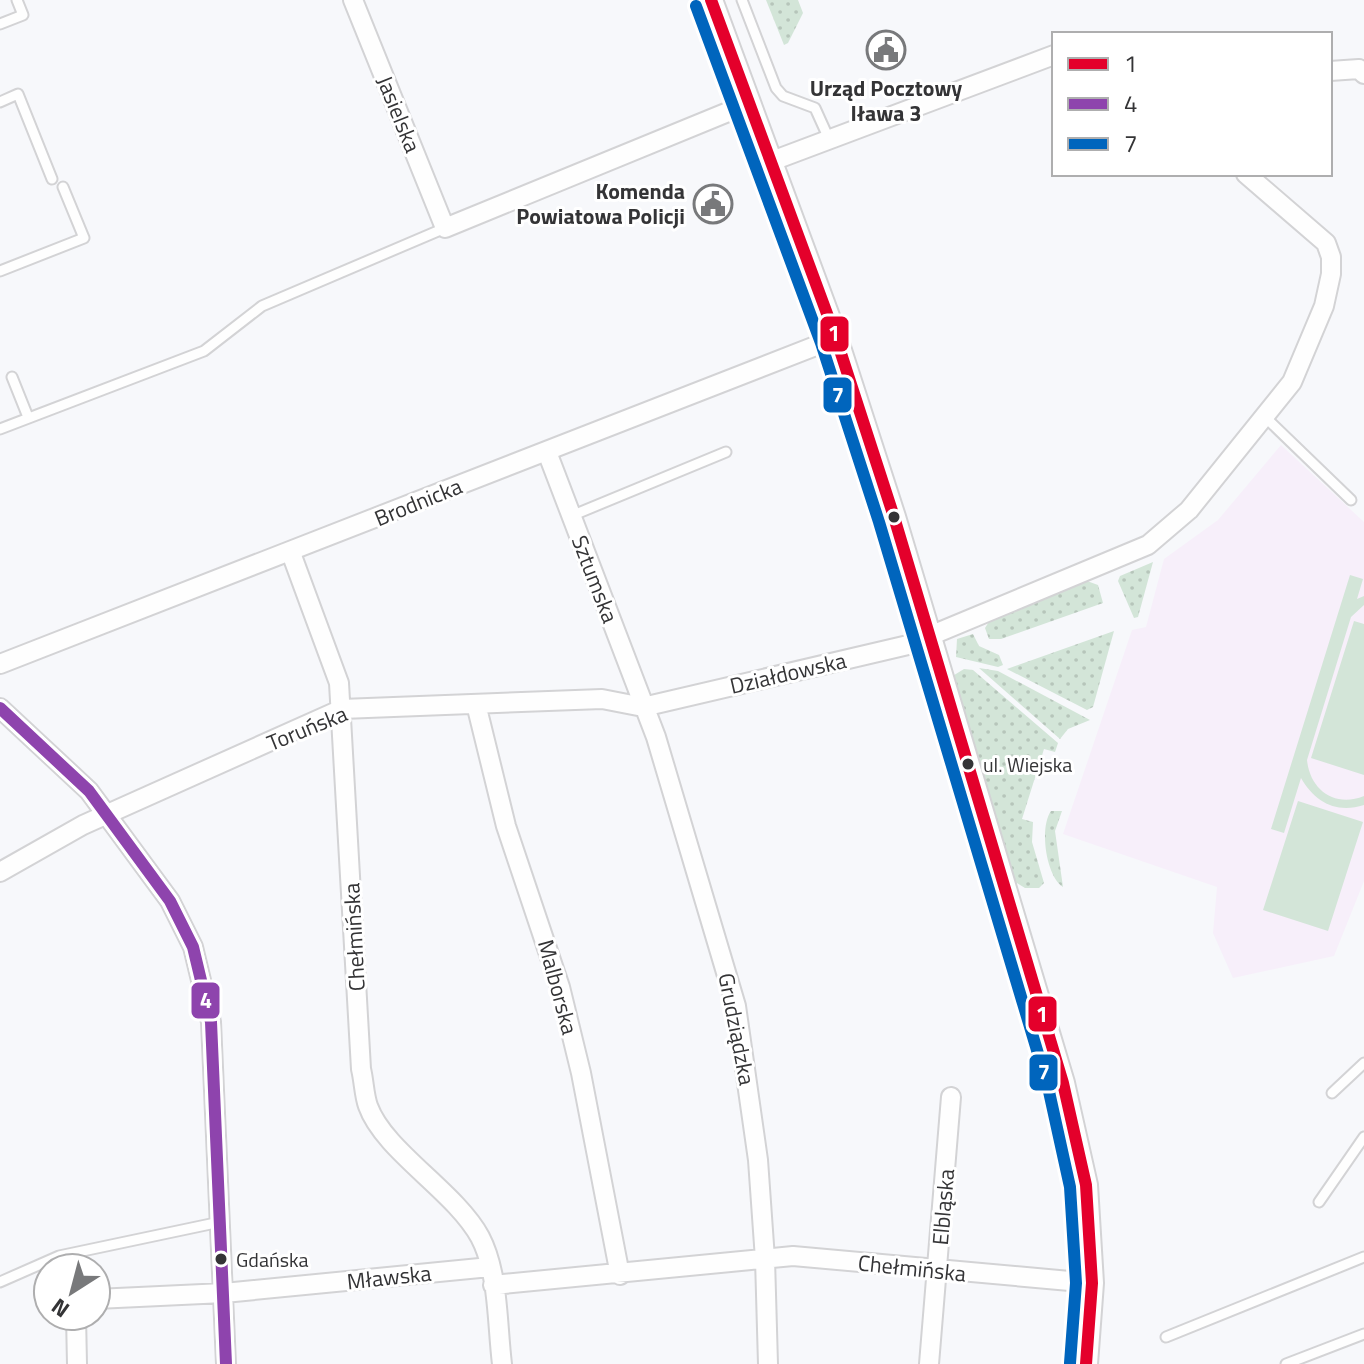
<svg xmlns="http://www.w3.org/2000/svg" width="1364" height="1364" font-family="'Titillium Web',sans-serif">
<defs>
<pattern id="grass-dots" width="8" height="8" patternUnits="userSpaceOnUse" patternTransform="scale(2)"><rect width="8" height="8" fill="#d3e5d8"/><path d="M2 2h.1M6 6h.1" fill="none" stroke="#b6c5ba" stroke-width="1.8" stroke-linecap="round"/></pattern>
</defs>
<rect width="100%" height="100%" fill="#f7f8fb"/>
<path fill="#f7effa" d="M1281 445 1364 522V881L1334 956 1233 978 1213 933 1217 887 1063 834 1132 630 1146 627 1164 559 1218 520Z"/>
<path fill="url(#grass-dots)" d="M766 0H798L803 13 788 43 784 45Z
M1153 562 1138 617 1134 618 1118 581 1120 576Z
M1087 581 1098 585 1103 603 1001 639H989L985 628 992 617Z
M1114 631 1093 707 1087 710 1007 669Z
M973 634 979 646 999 655 1003 665 998 667 956 657 957 639Z
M979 668 998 671 1090 720 1068 729 1060 739Z
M964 669 973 670 1058 743 1055 752 1044 749 1022 819 1033 822 1032 842 1044 883 1039 888H1025L1012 880 951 677Z
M1051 811H1062L1055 831 1063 887C1046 876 1039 828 1051 811Z"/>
<path fill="#d3e5d8" d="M1350 575 1363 579 1357 599 1364 596V605L1351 617 1307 760C1310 790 1335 808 1364 796V805C1336 814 1315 802 1301 778L1284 833 1271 829Z
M1354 621 1364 624V775L1311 758Z
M1298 801 1363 822 1328 931 1263 910Z"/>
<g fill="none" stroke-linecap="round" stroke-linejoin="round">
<defs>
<path id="service" d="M742 0 776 88 783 96 815 108 829 139
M0 24 23 15 17 0
M0 102 18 94 52 179
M0 271 84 238 63 187
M12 377 28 417
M1266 418 1351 500
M0 429 204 351 262 306 445 228
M571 516 726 452
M1332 1093 1364 1063
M1319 1202 1364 1137
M0 1282 59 1256 220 1222
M1166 1337 1364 1257
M1286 1364 1364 1334"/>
<path id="minor" d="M353 0 445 228 750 103
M1330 71 1359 69 1364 74
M772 161 1054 55
M547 452 656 737 736 1006 758 1160 765 1259 768 1364
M291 553 339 683 361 1069C364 1081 364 1095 368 1106 384 1151 455 1191 480 1237 499 1273 497 1324 502 1364
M0 664 836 338
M476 704 506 826 560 987 581 1073 620 1275
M0 708 89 791 170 901 193 947 211 1022 226 1364
M0 872 83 825 342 709 602 699 643 707 908 645 1148 545 1189 510 1292 382 1324 306 1331 274V257L1326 243 1246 174
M493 1285 793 1256 1092 1283
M96 1299 224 1293 490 1267
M76 1316 77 1364
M929 1364 951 1097"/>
<path id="tertiary" d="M711 0 836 338 894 517 1063 1083 1086 1185 1092 1283 1086 1364"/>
</defs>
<use href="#service" stroke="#d3d3d5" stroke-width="13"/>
<use href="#minor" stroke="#d3d3d5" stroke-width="22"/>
<use href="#tertiary" stroke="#d3d3d5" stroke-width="26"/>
<use href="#service" stroke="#fefefe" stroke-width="9"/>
<use href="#minor" stroke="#fefefe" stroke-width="18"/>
<use href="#tertiary" stroke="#fefefe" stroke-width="22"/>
<defs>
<path id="bus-1" d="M711 0 836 338 894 517 1063 1083 1086 1185 1092 1283 1086 1364"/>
<path id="bus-2" d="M0 708 89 791 170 901 193 947 211 1022 226 1364"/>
<path id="bus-3" d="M696 6 821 343 879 522 1048 1087 1070 1187 1076 1283 1070 1363"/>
</defs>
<use href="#bus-1" stroke="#fff" stroke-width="18"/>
<use href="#bus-2" stroke="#fff" stroke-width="18"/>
<use href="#bus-3" stroke="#fff" stroke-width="18"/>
<use href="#bus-1" stroke="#e4002b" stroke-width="12"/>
<use href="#bus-2" stroke="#8e44ad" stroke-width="12"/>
<use href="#bus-3" stroke="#0065bd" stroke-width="12"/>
</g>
<defs>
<symbol id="civic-ring" viewBox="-11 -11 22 22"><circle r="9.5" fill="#fff" stroke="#78797b" stroke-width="1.5"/><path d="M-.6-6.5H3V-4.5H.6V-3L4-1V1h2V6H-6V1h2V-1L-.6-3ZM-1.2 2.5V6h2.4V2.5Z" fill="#78797b"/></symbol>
</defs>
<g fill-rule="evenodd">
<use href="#civic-ring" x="864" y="28" width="44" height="44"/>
<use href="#civic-ring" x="691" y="182" width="44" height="44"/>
</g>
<g fill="#343436" stroke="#fff" stroke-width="3">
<circle cx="894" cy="517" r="7"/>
<circle cx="968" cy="764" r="7"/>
<circle cx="221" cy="1259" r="7"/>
</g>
<g text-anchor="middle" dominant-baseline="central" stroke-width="6" stroke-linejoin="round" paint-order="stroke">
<g font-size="20" fill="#343436" stroke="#fff" text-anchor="start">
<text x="983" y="764">ul. Wiejska</text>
<text x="236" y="1259">Gdańska</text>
</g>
<g font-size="22" font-weight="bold" fill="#343436" stroke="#fff">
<text x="886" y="88">Urząd Pocztowy<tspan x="886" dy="25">Iława 3</tspan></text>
<text x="685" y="191" text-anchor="end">Komenda<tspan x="685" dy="25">Powiatowa Policji</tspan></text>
</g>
<g font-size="22" fill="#343436" stroke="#fff">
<text transform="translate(399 114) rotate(68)">Jasielska</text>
<text transform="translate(418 502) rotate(-22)">Brodnicka</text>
<text transform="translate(595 579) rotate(69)">Sztumska</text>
<text transform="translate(788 673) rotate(-13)">Działdowska</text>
<text transform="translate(307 728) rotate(-22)">Toruńska</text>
<text transform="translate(354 937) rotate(-93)">Chełmińska</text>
<text transform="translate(558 987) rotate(75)">Malborska</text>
<text transform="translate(737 1029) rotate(79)">Grudziądzka</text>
<text transform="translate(943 1207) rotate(-85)">Elbląska</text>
<text transform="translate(912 1268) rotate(6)">Chełmińska</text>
<text transform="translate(389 1277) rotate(-6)">Mławska</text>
</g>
</g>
<g stroke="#fff" stroke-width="3">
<rect x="819" y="315" width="31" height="38" rx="8" fill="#e4002b"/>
<rect x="822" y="376" width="31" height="38" rx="8" fill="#0065bd"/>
<rect x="190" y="981" width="31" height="39" rx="8" fill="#8e44ad"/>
<rect x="1027" y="995" width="31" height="38" rx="8" fill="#e4002b"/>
<rect x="1028" y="1053" width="31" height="39" rx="8" fill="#0065bd"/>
</g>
<g font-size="22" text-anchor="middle" font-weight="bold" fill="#fff">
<text x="834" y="341">1</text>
<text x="838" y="403">7</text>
<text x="206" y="1008">4</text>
<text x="1042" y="1022">1</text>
<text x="1044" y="1080">7</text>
</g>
<rect x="1052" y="32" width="280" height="144" fill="#ffffff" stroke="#aeaeaf" stroke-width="2"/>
<rect x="1068" y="58" width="40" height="12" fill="#e4002b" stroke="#aeaeaf" stroke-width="2"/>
<text x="1124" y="72" font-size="24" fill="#343436">1</text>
<rect x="1068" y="98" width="40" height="12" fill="#8e44ad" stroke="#aeaeaf" stroke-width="2"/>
<text x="1124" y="112" font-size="24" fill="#343436">4</text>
<rect x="1068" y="138" width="40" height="12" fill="#0065bd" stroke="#aeaeaf" stroke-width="2"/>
<text x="1124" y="152" font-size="24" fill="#343436">7</text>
<g transform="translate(72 1292) rotate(216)"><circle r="38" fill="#ffffff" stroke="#aeaeaf" stroke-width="2"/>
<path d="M0-6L14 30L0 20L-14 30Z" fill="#78797b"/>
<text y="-12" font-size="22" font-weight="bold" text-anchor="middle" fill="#343436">N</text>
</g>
</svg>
